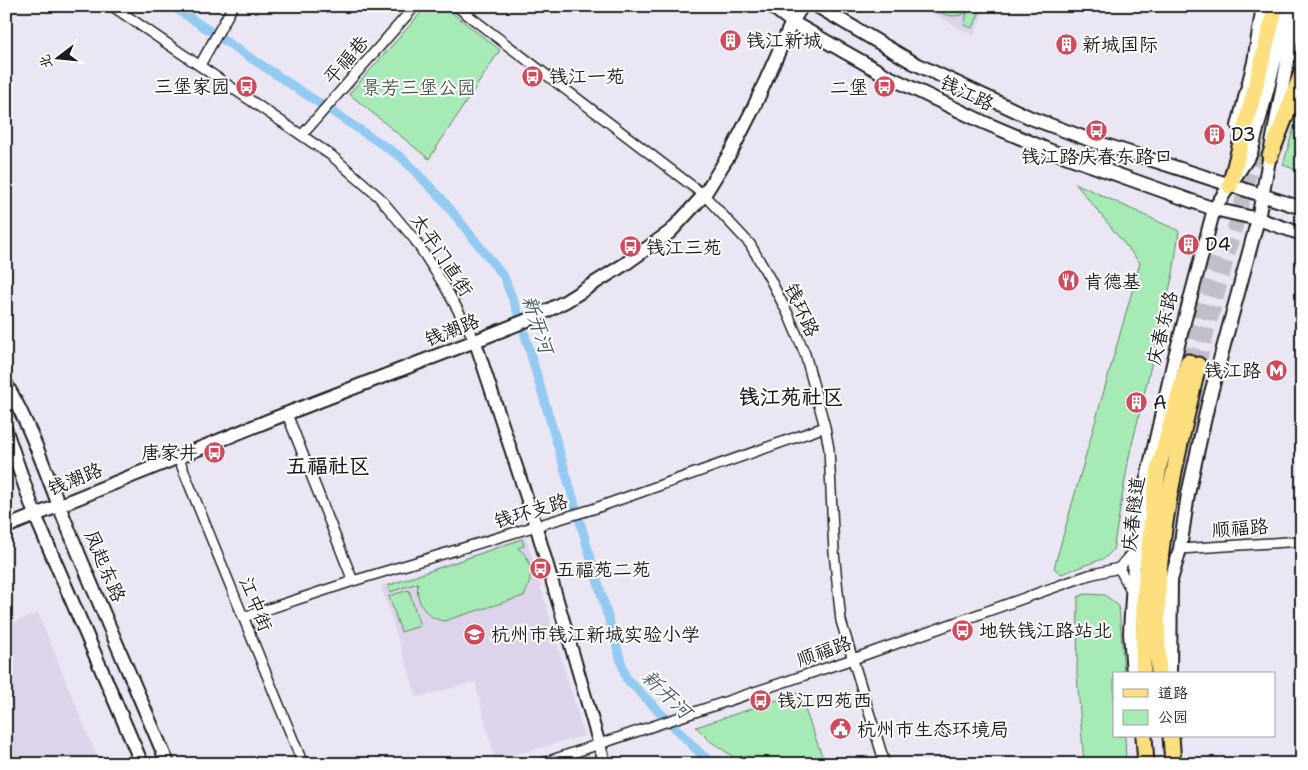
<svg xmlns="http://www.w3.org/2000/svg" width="1308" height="770" font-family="'Shantell Sans','LXGW WenKai TC',sans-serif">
<rect width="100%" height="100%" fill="#ebe6f4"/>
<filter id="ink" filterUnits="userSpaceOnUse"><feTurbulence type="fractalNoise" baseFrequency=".02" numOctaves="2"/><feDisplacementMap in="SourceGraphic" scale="10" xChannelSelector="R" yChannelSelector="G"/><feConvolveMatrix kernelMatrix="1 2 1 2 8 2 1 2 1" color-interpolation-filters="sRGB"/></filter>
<g filter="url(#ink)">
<path fill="#ddd4ec" d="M919 6H986L974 36Z
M526 536 584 736 495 760 475 682 417 697 381 586Z
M38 613 100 764H6V625Z"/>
<path fill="#a6eab5" stroke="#618368" d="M427 6H443L500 50 429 159 349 94Z
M930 6H982L973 28 964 25 967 13C952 19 942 15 930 6Z
M1302 99V172L1283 165Z
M1075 183 1179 231 1173 274 1129 457 1113 550 1105 558 1061 574 1054 568 1140 263Z
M522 539 524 546 518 548C534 560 533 579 524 596L444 621C425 618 415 601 418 583L390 592 387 586Z
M409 590 420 626 401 632 389 596Z
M1085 594 1105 595 1119 606 1124 674H1114V736H1125L1126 764H1084L1077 675 1078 597Z
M799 693 825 764H744L710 741 696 727Z"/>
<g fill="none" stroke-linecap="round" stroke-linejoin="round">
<path stroke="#92caf1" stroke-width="9" d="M172 6 401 157 442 199 504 277 520 318 626 678 702 755 715 764"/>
<path stroke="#c2bec9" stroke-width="15" stroke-dasharray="15 8" stroke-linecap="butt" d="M1188 362 1219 249
M1198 365 1258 142"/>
<defs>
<path id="minor" d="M112 6 332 156 379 197 415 240 444 285 475 341
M456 6 704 195 750 244 770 279 788 314 805 354 825 427 829 449 834 552 841 621 885 764
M200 65 233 6
M302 135 415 6
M287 414 353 581
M178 457 303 764
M1180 549 1302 541
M1119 568 1132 592
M1119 568 1135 549
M244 617 353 581 593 509 825 427
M540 764 853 659 1089 575 1119 568"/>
<path id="tertiary" d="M475 341 536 526 605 764"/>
<path id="secondary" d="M771 6 792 22 889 77 983 122 1051 151 1214 209 1258 219 1302 234
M817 6 914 63 1031 118 1093 141 1302 208
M1238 126 1254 62 1263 6
M6 384C32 428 47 477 66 523 99 604 134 684 168 764
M6 431 35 515 142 764
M6 527 270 420 475 341 535 317 566 301 625 264 670 232 704 195 732 150 753 109 792 22 802 6
M1133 674 1130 632 1134 564 1145 487 1174 360 1214 209 1251 153 1289 6
M1170 674 1171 580 1180 549 1188 494 1208 404 1258 219 1293 30 1300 6"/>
<path id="primary" d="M1270 156 1302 73
M1230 186 1276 6
M1143 674 1144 600 1153 506 1159 466 1188 362
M1159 674C1157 633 1156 593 1161 552 1168 489 1184 427 1198 365
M1144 736 1146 764
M1171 736 1173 764"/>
</defs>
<use href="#minor" stroke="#1c1c1c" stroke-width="12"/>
<use href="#tertiary" stroke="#1c1c1c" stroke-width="15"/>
<use href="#secondary" stroke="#1c1c1c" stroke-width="16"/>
<use href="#primary" stroke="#1c1c1c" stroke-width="19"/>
<use href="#minor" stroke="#fff" stroke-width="9"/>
<use href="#tertiary" stroke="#fff" stroke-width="11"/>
<use href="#secondary" stroke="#fff" stroke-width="12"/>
<use href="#primary" stroke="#fddf80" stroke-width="15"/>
</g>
</g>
<defs>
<symbol id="building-disc" viewBox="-11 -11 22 22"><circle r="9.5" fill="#d1495b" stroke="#fff"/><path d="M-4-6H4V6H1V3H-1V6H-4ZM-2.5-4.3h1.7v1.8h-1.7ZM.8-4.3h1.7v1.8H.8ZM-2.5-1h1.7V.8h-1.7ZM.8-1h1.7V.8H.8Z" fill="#fff"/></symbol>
<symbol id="bus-disc" viewBox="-11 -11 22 22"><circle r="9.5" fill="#d1495b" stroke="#fff"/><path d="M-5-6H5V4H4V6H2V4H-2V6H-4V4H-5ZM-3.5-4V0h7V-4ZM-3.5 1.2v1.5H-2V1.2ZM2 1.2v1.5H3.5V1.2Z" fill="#fff"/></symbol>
<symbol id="restaurant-disc" viewBox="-11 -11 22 22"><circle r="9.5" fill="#d1495b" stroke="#fff"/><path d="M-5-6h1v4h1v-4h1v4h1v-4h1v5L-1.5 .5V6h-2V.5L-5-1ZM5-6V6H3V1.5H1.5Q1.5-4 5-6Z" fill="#fff"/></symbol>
<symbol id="metro-disc" viewBox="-11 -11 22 22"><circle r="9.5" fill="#d1495b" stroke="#fff"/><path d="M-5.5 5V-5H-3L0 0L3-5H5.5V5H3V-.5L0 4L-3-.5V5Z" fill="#fff"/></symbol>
<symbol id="school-disc" viewBox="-11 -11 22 22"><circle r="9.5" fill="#d1495b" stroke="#fff"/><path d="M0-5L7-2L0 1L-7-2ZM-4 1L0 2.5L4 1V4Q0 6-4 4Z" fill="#fff"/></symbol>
<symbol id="civic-disc" viewBox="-11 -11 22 22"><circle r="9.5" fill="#d1495b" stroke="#fff"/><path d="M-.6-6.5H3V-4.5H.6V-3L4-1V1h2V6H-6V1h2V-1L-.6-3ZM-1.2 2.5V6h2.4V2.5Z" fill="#fff"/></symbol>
</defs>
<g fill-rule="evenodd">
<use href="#building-disc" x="718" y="28" width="25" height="25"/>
<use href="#building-disc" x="1054" y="32" width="25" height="25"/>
<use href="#bus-disc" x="520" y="64" width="25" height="25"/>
<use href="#bus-disc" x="234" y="74" width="25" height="25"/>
<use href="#bus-disc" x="872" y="74" width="25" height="25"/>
<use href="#bus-disc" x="1084" y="118" width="25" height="25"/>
<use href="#building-disc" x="1202" y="122" width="25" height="25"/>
<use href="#building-disc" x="1176" y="232" width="25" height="25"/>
<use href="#bus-disc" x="618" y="234" width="25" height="25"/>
<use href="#restaurant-disc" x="1056" y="268" width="25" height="25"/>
<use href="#metro-disc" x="1264" y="358" width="25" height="25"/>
<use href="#building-disc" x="1124" y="390" width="25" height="25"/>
<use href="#bus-disc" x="202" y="440" width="25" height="25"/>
<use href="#bus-disc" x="528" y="556" width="25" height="25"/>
<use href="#bus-disc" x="950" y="618" width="25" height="25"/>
<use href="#school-disc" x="462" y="622" width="25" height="25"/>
<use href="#bus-disc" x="748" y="688" width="25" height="25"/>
<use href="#civic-disc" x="828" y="716" width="25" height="25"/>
</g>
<g text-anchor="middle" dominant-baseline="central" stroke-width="4" stroke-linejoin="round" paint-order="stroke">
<g font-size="19" fill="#1c1c1c" stroke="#fff" text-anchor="start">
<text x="746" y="40">钱江新城</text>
<text x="1082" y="44">新城国际</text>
<text x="549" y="76">钱江一苑</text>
<text x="230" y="86" text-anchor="end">三堡家园</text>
<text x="868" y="87" text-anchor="end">二堡</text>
<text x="1231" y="134">D3</text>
<text x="1097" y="156" text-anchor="middle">钱江路庆春东路口</text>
<text x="1205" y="244">D4</text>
<text x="646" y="247">钱江三苑</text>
<text x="1084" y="281">肯德基</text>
<text x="1261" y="370" text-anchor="end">钱江路</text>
<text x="1153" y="402">A</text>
<text x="198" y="452" text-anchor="end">唐家井</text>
<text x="556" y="569">五福苑二苑</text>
<text x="979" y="630">地铁钱江路站北</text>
<text x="491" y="634">杭州市钱江新城实验小学</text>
<text x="777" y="700">钱江四苑西</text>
<text x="857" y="729">杭州市生态环境局</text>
</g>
<g font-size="19" fill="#1c1c1c" stroke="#fff">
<text transform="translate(346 60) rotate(-49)">平福巷</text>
<text transform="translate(967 93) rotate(25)">钱江路</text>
<text transform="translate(442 255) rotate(56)">太平门直街</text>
<text transform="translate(802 310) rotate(65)">钱环路</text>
<text transform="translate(1162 328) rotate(-76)">庆春东路</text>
<text transform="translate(452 330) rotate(-22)">钱潮路</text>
<text transform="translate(75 479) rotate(-22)">钱潮路</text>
<text transform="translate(531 511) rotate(-17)">钱环支路</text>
<text transform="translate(1133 514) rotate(-83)">庆春隧道</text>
<text transform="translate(1240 528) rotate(-4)">顺福路</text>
<text transform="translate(105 566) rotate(67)">凤起东路</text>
<text transform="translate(256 604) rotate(68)">江中街</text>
<text transform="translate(824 651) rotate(-19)">顺福路</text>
</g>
<g font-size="19" fill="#455a4a" stroke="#fff">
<text x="419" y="87">景芳三堡公园</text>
</g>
<g font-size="20" font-style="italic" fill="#455967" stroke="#fff">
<text transform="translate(538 324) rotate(72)">新开河</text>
<text transform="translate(667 694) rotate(44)">新开河</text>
</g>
<g font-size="21" font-weight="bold" fill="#1c1c1c" stroke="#fff">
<text x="791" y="397">钱江苑社区</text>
<text x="328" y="466">五福社区</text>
</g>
</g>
<rect width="1308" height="770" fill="none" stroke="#fff" stroke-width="25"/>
<rect x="12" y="12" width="1283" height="745" fill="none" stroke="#1c1c1c" stroke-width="2" filter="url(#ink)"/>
<rect x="1113" y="672" width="162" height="65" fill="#ffffff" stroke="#a4a4a4"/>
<rect x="1123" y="689" width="25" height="8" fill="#fddf80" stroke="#a4a4a4"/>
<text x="1158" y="698" font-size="15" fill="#1c1c1c">道路</text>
<rect x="1123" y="710" width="25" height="15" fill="#a6eab5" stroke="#a4a4a4"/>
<text x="1158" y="722" font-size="15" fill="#1c1c1c">公园</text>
<g transform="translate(58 58) rotate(254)" stroke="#ffffff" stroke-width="4" paint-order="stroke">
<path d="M0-4L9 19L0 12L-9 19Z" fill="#1c1c1c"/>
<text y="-8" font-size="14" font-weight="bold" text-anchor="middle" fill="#1c1c1c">北</text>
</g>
</svg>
